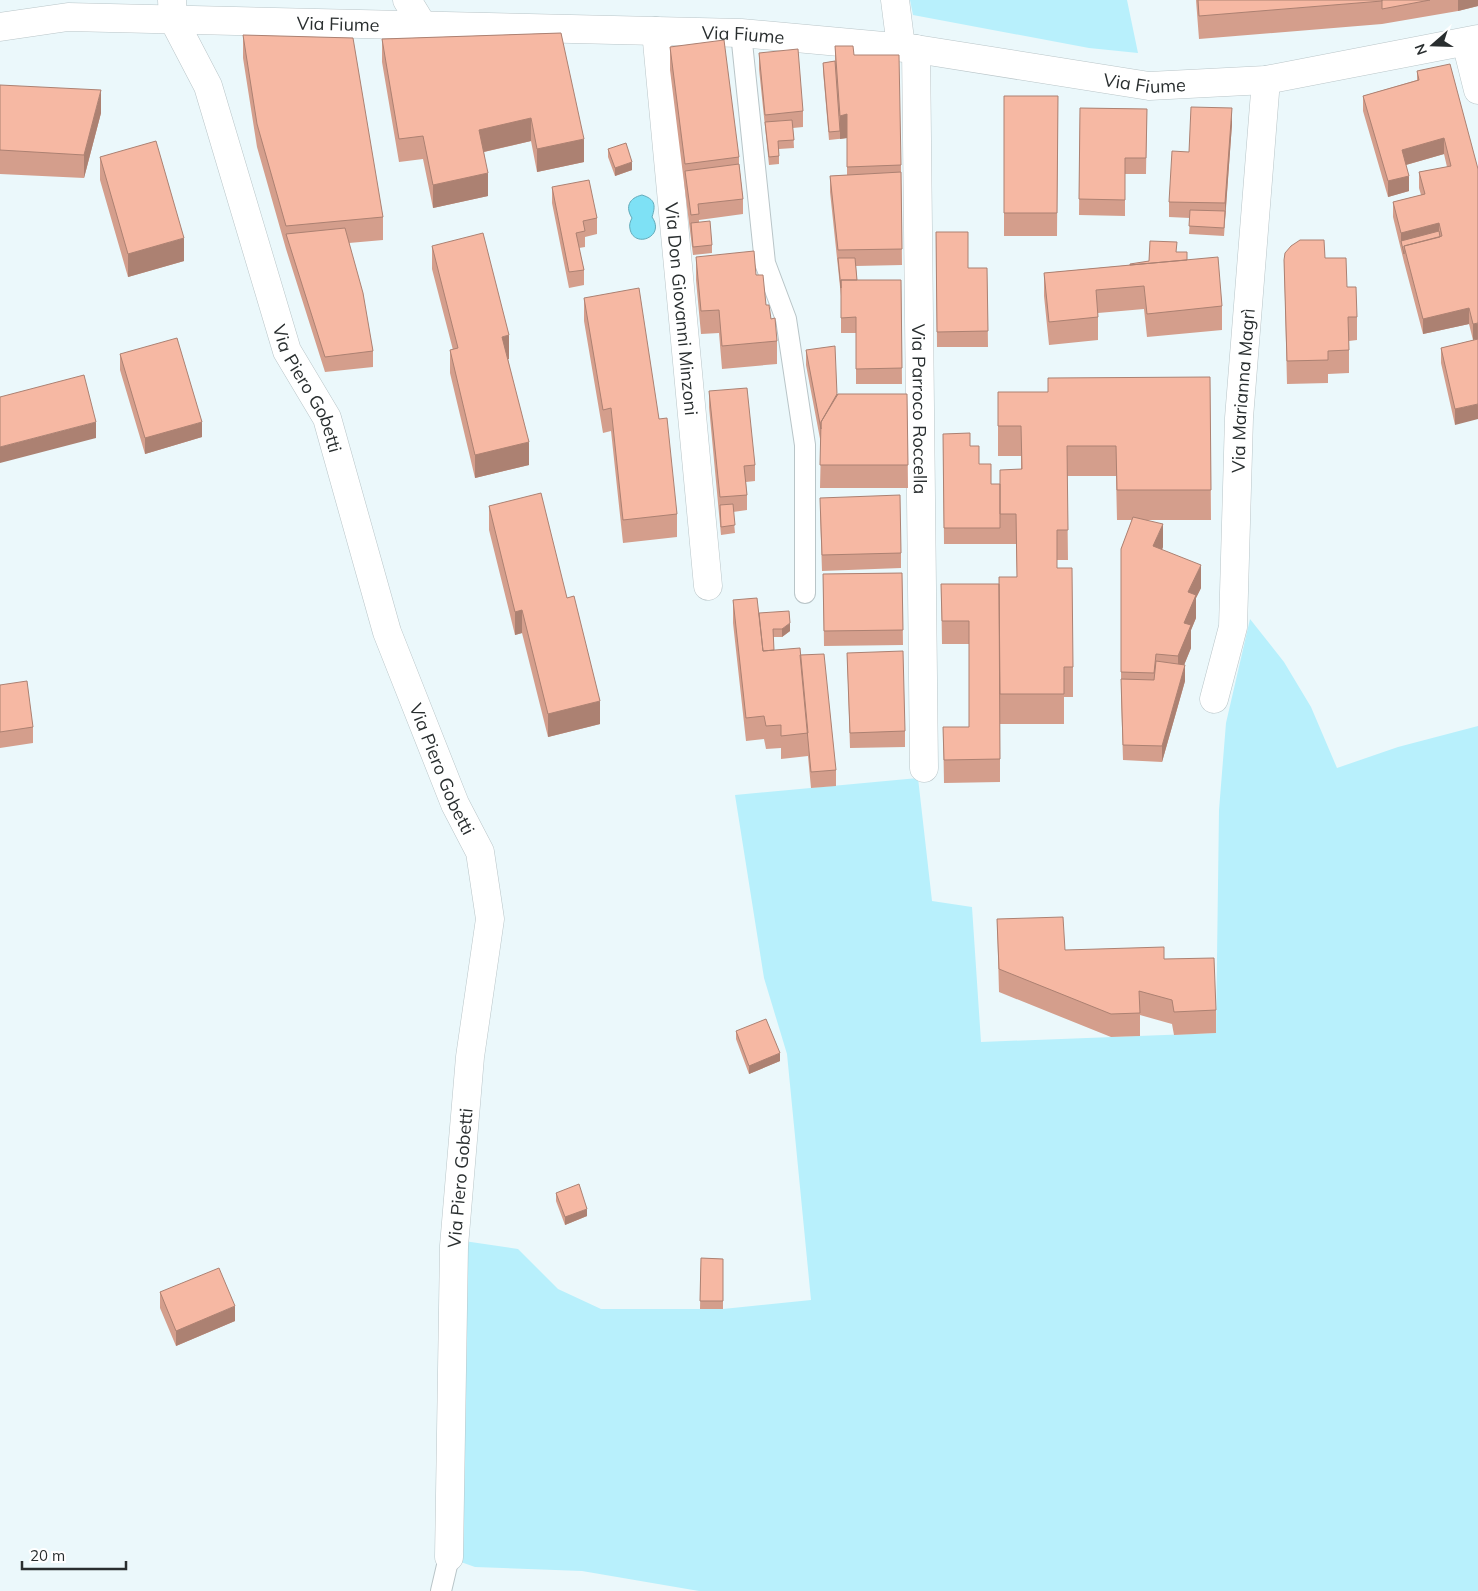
<svg xmlns="http://www.w3.org/2000/svg" width="1478" height="1591" font-family="Mulish,sans-serif">
<rect width="100%" height="100%" fill="#ebf8fb"/>
<path fill="#b8f0fc" d="M910 0H1127L1138 53 1089 48 913 15Z
M1250 619 1284 662 1311 707 1337 768 1398 747 1478 726V1591H699L582 1571 475 1567 458 1561 464 1241 518 1249 558 1289 601 1309H723L811 1300 787 1054 764 978 735 795 918 778 932 901 972 907 981 1042 1216 1033 1219 810 1226 723Z"/>
<path fill="#7ee1f5" stroke="#64abba" d="M642 195C655 199 656 205 652 217 666 237 634 249 630 229 629 225 630 222 632 218 625 207 629 198 642 195Z"/>
<g fill="none" stroke-linecap="round" stroke-linejoin="round">
<defs>
<path id="lane" d="M741 33 765 263 786 319 805 445V593
M441 1591 449 1557"/>
<g id="street">
<path id="s1" d="M172 0 173 19 208 86 287 351 327 418 387 632 455 804 480 852 490 919 470 1057 454 1246 449 1557"/>
<path d="M407 0 423 26"/>
<path d="M895 0 901 47"/>
<path id="s2" d="M656 31 708 586"/>
<path d="M1466 42 1478 90"/>
<path id="s3" d="M916 49 924 768"/>
<path id="s4" d="M1214 699 1233 627 1239 418 1266 80"/>
</g>
<g id="secondary">
<path id="s5" d="M0 27 68 17 741 33 916 49 1149 86 1266 80 1478 39"/>
</g>
</defs>
<use href="#lane" stroke="#b9c5c8" stroke-width="22"/>
<use href="#street" stroke="#b9c5c8" stroke-width="29"/>
<use href="#secondary" stroke="#b9c5c8" stroke-width="29"/>
<use href="#lane" stroke="#fff" stroke-width="20"/>
<use href="#street" stroke="#fff" stroke-width="28"/>
<use href="#secondary" stroke="#fff" stroke-width="28"/>
</g>
<path fill="#d49e8c" d="M1196 0H1478V6L1458 11 1382 24 1199 39Z
M561 33 584 162 537 172 531 141 484 152 488 196 433 208 423 159 399 162 382 62V39Z
M243 35 383 217V240L349 243 373 351V367L325 372 286 249 257 147 243 58Z
M835 46 854 55 901 165 902 265 856 266 857 280H901L902 384H856V333H841V296L830 192V176L847 175V138L829 140 823 71V63L835 61Z
M670 47 739 157V164L743 199V214L699 220V222L712 245V253L693 255 670 70Z
M759 53 803 111V127L793 128 794 148 779 149V164L769 165 759 69Z
M1417 71 1478 169 1473 340 1469 324 1423 334 1404 262 1393 217V202L1421 195 1419 188V172L1447 167 1444 154 1406 165 1409 191 1388 197 1363 111V96L1417 80Z
M0 85 101 113 84 178 0 174Z
M1004 96H1058L1057 236H1004Z
M1080 108 1147 109 1146 174H1125V216L1079 215Z
M1232 124 1224 236 1189 234 1190 218 1169 217V202L1189 152Z
M608 149 632 170 615 176 608 157Z
M100 157 184 261 128 277 100 180Z
M552 187 597 218V234L585 237V247L579 248 584 270V285L569 288 552 203Z
M936 232 968 268H987L988 347H937Z
M432 246 509 359H508L529 465 475 478 450 373V350H453L432 269Z
M1177 252 1187 260 1222 306V330L1147 337 1144 309 1098 313V340L1049 345 1044 296V273L1130 265 1149 261Z
M696 257 756 275 771 319 777 341V364L722 369 719 333 701 334 696 280Z
M1325 258 1347 287 1357 317V340L1349 341V373L1328 374V383L1287 384 1284 260Z
M584 298 659 419 677 514V537L623 543 611 431 603 433 584 321Z
M1478 339 1455 425 1441 363V348Z
M806 350 837 394H907L908 488H820L821 444 806 365Z
M120 354 202 437 145 454 120 370Z
M1210 377 1211 520H1147L1163 547 1162 550 1201 588 1196 598V618L1191 630V648L1184 665 1185 681 1162 762 1123 760 1121 695V549L1132 520H1117L1116 476H1067L1068 560H1057V568L1073 667V697H1064V724H1000V705V782L944 783 943 727H969V644H942L941 584H999L1017 577 1016 544H944L943 434 970 446 979 464 991 484H1000L1021 469V456H998V392H1048Z
M709 391 755 465V481L746 482 747 495V510L733 512 735 533 721 535 709 407Z
M489 506 567 598 600 724 548 737 522 633 515 635 489 530Z
M820 513 901 553V568L822 571Z
M902 573 903 645 824 646 823 574Z
M733 600 790 631 782 637H773L774 650 800 655 836 770V786L811 788 808 756 781 759V748L766 749 764 739 746 741 733 623Z
M847 653 905 731V747L850 748Z
M0 685 33 727V743L0 748Z
M997 919 1065 950 1164 959 1216 1010V1033L1174 1035 1172 1024 1140 1015V1036L1111 1037 999 992Z
M736 1031 780 1061 749 1074 736 1039Z
M556 1193 587 1216 565 1225 556 1201Z
M701 1258 723 1259V1309H700Z
M160 1292 235 1321 176 1346 160 1308Z"/>
<path fill="#ac8172" d="M1458 0H1478V6L1458 11Z
M101 90V113L84 178V155Z
M1232 108V124L1225 219V203Z
M847 114V138L840 139V116Z
M531 118V141L479 153V130Z
M1444 138V154L1402 166V150Z
M584 139V162L537 172V149Z
M632 162V170L615 176V168Z
M488 173V196L433 208V185Z
M1409 176V191L1388 197V181Z
M1439 223V239L1401 241V249V233Z
M184 238V261L128 277V254Z
M1469 308V324L1423 334V319Z
M1478 323V339L1473 340V324Z
M509 335V359L502 360V337Z
M1478 404V419L1455 425V409Z
M96 422V438L0 463V447Z
M202 422V437L145 454V438Z
M529 442V465L475 478V455Z
M1163 524V547L1153 569V546Z
M1201 565V588L1196 598V618L1191 630V648L1178 680V656L1184 623 1188 592Z
M522 610V633L515 635V612Z
M790 623V631L782 637V629Z
M1185 665V681L1162 762V746Z
M600 701V724L548 737V714Z
M780 1053V1061L749 1074V1066Z
M587 1209V1216L565 1225V1217Z
M235 1306V1321L176 1346V1331Z"/>
<path fill="#f6b8a3" stroke="#ac8172" d="M1198 0H1382V1L1199 16Z
M1382 0H1430L1382 9Z
M561 33 584 139 537 149 531 118 479 130 488 173 433 185 423 136 399 139 382 39Z
M243 35 353 38 383 217 286 226 257 124Z
M724 40 739 157 685 164 670 47Z
M835 46H853L854 55H899L901 165 847 167V114L840 116Z
M798 49 803 111 765 115 759 53Z
M835 61 840 131 829 132 823 63Z
M1450 64 1478 169V323L1473 324 1469 308 1423 319 1404 246 1442 236 1439 223 1401 233 1393 202 1425 194 1419 172 1451 166 1444 138 1402 150 1409 176 1388 181 1363 96 1419 80 1417 71Z
M0 85 101 90 84 155 0 150Z
M1004 96H1058L1057 213H1004Z
M1191 107 1232 108 1225 203 1169 202 1172 151 1189 152Z
M1080 108 1147 109 1146 158H1125V200L1079 199Z
M792 120 794 140 778 141 779 156 769 157 765 122Z
M156 141 184 238 128 254 100 157Z
M626 143 632 162 615 168 608 149Z
M739 164 743 199 698 204 699 214 691 215 685 171Z
M901 172 902 249 838 250 830 176Z
M589 180 597 218 583 221 585 231 576 233 584 270 569 272 552 187Z
M1190 210 1225 211 1224 228 1189 226Z
M710 221 712 245 693 247 691 223Z
M345 228 363 293 373 351 325 357 286 234Z
M1439 231 1440 237 1404 246V254L1401 241Z
M936 232H968V268H987L988 331 937 332Z
M483 233 509 335 502 337 529 442 475 455 450 350 458 348 432 246Z
M1300 240H1324L1325 258H1346L1347 287H1356L1357 317H1348L1349 350 1328 351V360L1287 361 1284 260 1285 253 1291 246Z
M1150 241 1177 242 1176 252H1187V260L1130 265V264L1149 261Z
M754 251 756 275H763L766 305H769L771 319 775 318 777 341 722 346 719 310 701 311 696 257Z
M1218 257 1222 306 1147 314 1144 286 1096 290 1098 317 1049 322 1044 273Z
M838 258H855L857 280H841V288Z
M841 280H901L902 368 856 369V317L841 318Z
M639 288 659 419 667 418 677 514 623 520 611 408 603 410 584 298Z
M177 338 202 422 145 438 120 354Z
M1478 339V404L1455 409 1441 348Z
M835 346 837 394 821 422V429L806 350Z
M84 375 96 422 0 447V397Z
M1210 377 1211 490H1117L1116 446H1067L1068 530H1057V568H1072L1073 667H1064V694H1000L999 577H1017L1016 514H1000V470L1022 469 1021 426H998V392H1048V378Z
M747 388 755 465 744 466 747 495 720 497 709 391Z
M838 394H907L908 465H820L821 422Z
M970 433V446H979V464H991V484H1000V528H944L943 434Z
M541 493 567 598 574 596 600 701 548 714 522 610 515 612 489 506Z
M900 495 901 553 822 555 820 498Z
M733 504 735 525 721 527 720 505Z
M1133 517 1163 524 1153 546 1201 565 1188 592 1196 595 1184 623 1191 625 1178 656 1156 654 1154 673 1121 672V549Z
M902 573 903 630 824 631 823 574Z
M941 584H999L1000 759 944 760 943 727H969V621H942Z
M757 598 763 651 800 648 808 733 781 736V725L766 726 764 716 746 718 733 600Z
M789 611 790 623 782 629H773L774 650 763 651 759 613Z
M903 651 905 731 850 733 847 653Z
M824 654 836 770 811 772 800 655Z
M1156 661 1185 665 1162 746 1123 745 1121 679 1154 680Z
M27 681 33 727 0 732V685Z
M1063 917 1065 950 1164 947V959L1214 958 1216 1010 1174 1012 1172 1000 1139 991 1140 1013 1111 1014 999 969 997 919Z
M766 1019 780 1053 749 1066 736 1031Z
M579 1184 587 1209 565 1217 556 1193Z
M701 1258 723 1259V1301H700Z
M219 1268 235 1306 176 1331 160 1292Z"/>
<g text-anchor="middle" dominant-baseline="central" stroke-width="4" stroke-linejoin="round" paint-order="stroke">
<g font-size="18" fill="#292e2f" stroke="#fff">
<text stroke="none"><textPath href="#s5" startOffset="339">Via Fiume</textPath></text>
<text stroke="none"><textPath href="#s5" startOffset="744">Via Fiume</textPath></text>
<text stroke="none"><textPath href="#s5" startOffset="1149">Via Fiume</textPath></text>
<text stroke="none"><textPath href="#s2" startOffset="279">Via Don Giovanni Minzoni</textPath></text>
<text stroke="none"><textPath href="#s1" startOffset="414">Via Piero Gobetti</textPath></text>
<text stroke="none"><textPath href="#s4" startOffset="311">Via Marianna Magrì</textPath></text>
<text stroke="none"><textPath href="#s3" startOffset="360">Via Parroco Roccella</textPath></text>
<text stroke="none"><textPath href="#s1" startOffset="819">Via Piero Gobetti</textPath></text>
<text transform="translate(460 1178) rotate(-85)">Via Piero Gobetti</text>
</g>
</g>
<g transform="translate(1433 45) rotate(250)" stroke="#ffffff" stroke-width="4" paint-order="stroke">
<path d="M0-4L9 19L0 12L-9 19Z" fill="#292e2f"/>
<text y="-8" font-size="14" font-weight="bold" text-anchor="middle" fill="#292e2f">N</text>
</g>
<path d="M22 1561v8h104v-8" fill="none" stroke="#292e2f" stroke-width="2.5"/>
<text x="30" y="1561" font-size="15" fill="#292e2f" stroke="#ffffff" stroke-width="4" paint-order="stroke">20 m</text>
</svg>
